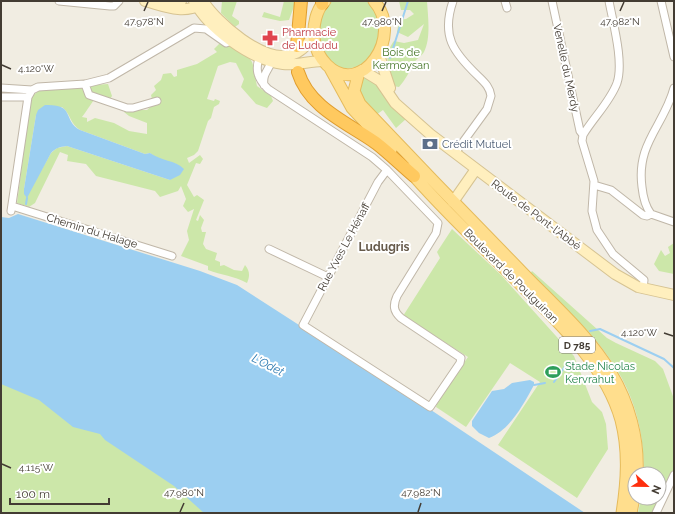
<svg xmlns="http://www.w3.org/2000/svg" width="675" height="514" font-family="Raleway,sans-serif">
<rect width="100%" height="100%" fill="#f1ede2"/>
<path fill="#cce7a9" fill-rule="evenodd" d="M222 1H237L232 16 239 21V24L235 27 221 13Z
M284 1H296L289 20 280 21 262 17 264 12 280 17Z
M331 1H368C376 7 378 16 378 25 384 81 315 81 319 35 320 24 321 8 331 1Z
M399 1H427C428 17 431 38 424 52 421 57 416 59 414 63 409 72 406 79 399 87L393 86 388 67 389 65C385 58 389 47 394 41L404 43 418 40 424 24 408 37 397 32 399 20 406 19 414 14 410 10H401Z
M220 43C229 45 248 52 252 62 255 69 255 79 257 86L271 96 273 101 267 108 256 104 241 87 244 79 236 63 230 62 218 66 207 99 214 101 215 99 220 101 219 104 214 107 211 118 208 121 198 151 194 155 187 158 189 163 200 155 203 159 200 164 196 163 187 185 194 197 197 195 204 200 196 220 198 221 200 215 204 220 201 228 202 232H206L203 244 206 249 217 253 215 260 220 262V266L224 265 234 270 242 271 245 265C250 271 250 276 247 283 235 276 221 275 208 270V266L181 256 189 240 187 231 194 209 188 212 183 206 186 199 181 186 178 191 160 197 155 191 96 176 86 164 67 161 68 155 60 152 35 203 29 207 17 203 31 97 41 89 108 84 112 96 110 99 98 96C91 102 88 110 82 117L87 118V122L95 118 114 123 129 131 147 134V123L129 116 124 112 125 110H147L156 102 152 99 151 95 156 90 154 86 161 80 163 74 171 73 174 77 177 76V70L197 64 217 52 214 49ZM62 107C71 114 70 124 80 130L145 154 150 153 158 159 176 164 170 180 67 146 57 148 51 153 42 169 24 189 36 115Z
M365 77 375 80 406 119 396 128 383 110 376 115 359 94 362 79Z
M452 229 501 275 574 356 592 402 602 412 606 424 608 449 577 498 498 445 540 382 510 363 466 427 436 407 438 400 468 357 403 316 440 258 437 252Z
M674 243V274L659 271 654 264 661 250 665 256 670 253 668 247Z
M532 271 607 338 616 343 655 361 663 369 674 399V469L653 513H638L641 498H659V474H644C645 378 594 335 530 274Z
M1 307 471 513H1Z"/>
<path fill="#9ccff1" d="M45 105C76 104 62 120 80 130L145 154 150 153C161 161 175 160 184 169L180 175 170 180 67 146C59 147 56 148 51 153L27 198 24 194V189L36 115 38 110Z
M18 214 200 271 237 285 431 410 585 513H204L174 486 105 440 100 434 73 427 39 400 1 384V217L9 218Z
M530 380 534 382V385C523 405 510 430 489 438L479 433 472 426V421L492 391 504 389 512 383Z"/>
<g fill="none" stroke-linecap="round" stroke-linejoin="round">
<path stroke="#9ccff1" stroke-width="2" d="M390 58 408 1
M26 204 27 198
M590 331 600 329 664 359 674 368
M554 382 566 365
M534 385 545 383"/>
<defs>
<path id="street" d="M59 1 110 6H114L119 1
M453 1C441 36 453 52 478 76 484 82 490 87 491 96L487 109 455 153
M505 1 507 8
M552 1 580 131 583 135
M609 1C613 23 624 62 617 83 610 102 593 118 583 135L582 141 594 181 592 211 597 230 613 254 644 280 643 289
M661 1 674 57
M261 54C254 68 257 78 268 89L372 157 387 170 438 223 436 233 397 296C393 305 393 311 401 318L461 358 460 363 430 407 303 325 378 182 387 170
M85 84 89 95 127 108H133L157 101
M264 85C262 73 270 69 273 58
M1 88 32 90
M1 97H28
M594 185 611 190 643 215 647 216 651 214 674 222
M12 206 172 256
M11 211 28 97 32 90 38 87 85 84 109 78 194 28 206 29 226 43 233 40
M651 214C645 206 643 197 642 187 636 143 664 126 674 88
M269 249 328 277
M656 513 674 475"/>
<path id="secondary" d="M145 1C164 6 183 15 202 4
M194 1C209 29 251 60 283 64 296 66 309 61 323 61
M203 1C217 23 263 63 291 55 302 52 307 44 314 36
M162 5 181 1
M379 55 390 88
M362 70 380 81 395 103 430 134 615 274 638 287 674 295
M453 202 476 169"/>
<path id="primary" d="M325 1C316 10 313 25 314 38 315 48 319 57 327 65 361 99 405 36 374 1
M330 68 352 108 391 150
M359 72 354 91 360 104C412 159 464 213 517 267 548 300 588 334 611 373 629 403 639 439 637 474
M408 169C440 207 478 242 514 278 554 318 605 363 621 420 629 451 627 481 622 513
M631 513 635 492"/>
<path id="highway" d="M322 1V4
M297 46 301 1
M298 72C309 108 348 123 376 143 389 153 401 165 414 176"/>
</defs>
<use href="#street" stroke="#c0b7a8" stroke-width="9"/>
<use href="#secondary" stroke="#d6c392" stroke-width="12"/>
<use href="#primary" stroke="#e5bb5c" stroke-width="13"/>
<use href="#highway" stroke="#e09d2e" stroke-width="14"/>
<use href="#street" stroke="#fff" stroke-width="7"/>
<use href="#secondary" stroke="#ffefbe" stroke-width="10"/>
<use href="#primary" stroke="#ffde8d" stroke-width="11"/>
<use href="#highway" stroke="#ffc95f" stroke-width="12"/>
</g>
<path fill="none" stroke="#433c33" stroke-width="1.5" d="M144 11 148 2M382 11 386 2M620 11 624 2M2 65 11 69M664 333 673 336M2 464 11 468M180 512 184 503M418 512 421 503"/>
<defs>
<symbol id="pharmacy-bare" viewBox="-9 -9 18 18"><path d="M-2-6h4v4h4v4h-4v4h-4v-4h-4v-4h4Z" fill="#e0444e" stroke="#fff" stroke-width="2.5" paint-order="stroke"/></symbol>
<symbol id="bank-bare" viewBox="-9 -9 18 18"><path d="M-6-4H6V4H-6ZM0-2.3a2.3 2.3 0 1 0 0 4.6a2.3 2.3 0 1 0 0-4.6Z" fill="#5c6f8a" stroke="#fff" stroke-width="2.5" paint-order="stroke"/></symbol>
<symbol id="stadium-bare" viewBox="-9 -9 18 18"><path d="M0-5a6.5 5 0 1 0 0 10a6.5 5 0 1 0 0-10ZM-3.5-1.8h7v3.6h-7Z" fill="#2e9e5b" stroke="#fff" stroke-width="2.5" paint-order="stroke"/></symbol>
</defs>
<g fill-rule="evenodd">
<use href="#pharmacy-bare" x="259" y="27" width="22" height="22"/>
<use href="#bank-bare" x="419" y="133" width="22" height="22"/>
<use href="#stadium-bare" x="542" y="361" width="22" height="22"/>
</g>
<g text-anchor="middle" dominant-baseline="central" stroke-width="4" stroke-linejoin="round" paint-order="stroke">
<rect fill="#fff" stroke="#7b7670" stroke-width="1" x="559" y="337" width="36" height="16" rx="3"/>
<g font-size="10" font-weight="bold" fill="#433c33">
<text x="577" y="345">D 785</text>
</g>
<g font-size="11" fill="#be3a42" stroke="#fff" text-anchor="start">
<text x="282" y="32">Pharmacie<tspan x="282" dy="13">de Lududu</tspan></text>
</g>
<g font-size="11" fill="#447526" stroke="#fff">
<text x="401" y="52">Bois de<tspan x="401" dy="13">Kermoysan</tspan></text>
</g>
<g font-size="11" fill="#433c33" stroke="#fff">
<text transform="translate(566 68) rotate(78)">Venelle du Merdy</text>
<text transform="translate(536 215) rotate(37)">Route de Pont-l'Abbé</text>
<text transform="translate(92 231) rotate(17)">Chemin du Halage</text>
<text transform="translate(344 247) rotate(-62)">Rue Yves Le Hénaff</text>
<text transform="translate(511 276) rotate(45)">Boulevard de Poulguinan</text>
</g>
<g font-size="11" fill="#4e5e75" stroke="#fff" text-anchor="start">
<text x="442" y="144">Crédit Mutuel</text>
</g>
<g font-size="11" fill="#27864d" stroke="#fff" text-anchor="start">
<text x="565" y="366">Stade Nicolas<tspan x="565" dy="13">Kervrahut</tspan></text>
</g>
<g font-size="12" font-weight="bold" fill="#665a4a" stroke="#fff">
<text x="384" y="247">Ludugris</text>
</g>
<g font-size="12" font-style="italic" fill="#2b79b0" stroke="#fff">
<text transform="translate(268 365) rotate(27)">L'Odet</text>
</g>
</g>
<g font-size="10" text-anchor="middle" fill="#433c33" stroke="#fff" stroke-width="4" stroke-linejoin="round" paint-order="stroke">
<text x="144" y="25">47.978°N</text>
<text x="382" y="25">47.980°N</text>
<text x="620" y="25">47.982°N</text>
<text x="36" y="72">4.120°W</text>
<text x="639" y="336">4.120°W</text>
<text x="36" y="471">4.115°W</text>
<text x="184" y="496">47.980°N</text>
<text x="421" y="496">47.982°N</text>
</g>
<rect width="675" height="514" fill="none" stroke="#433c33" stroke-width="4"/>
<g transform="translate(647 486) rotate(112)"><circle r="19" fill="#ffffff" stroke="#b4b1ad"/>
<path d="M0-3L7 15L0 10L-7 15Z" fill="#fe2f0d"/>
<text y="-6" font-size="11" font-weight="bold" text-anchor="middle" fill="#433c33">N</text>
</g>
<path d="M10 498v6h99v-6" fill="none" stroke="#433c33" stroke-width="2"/>
<text x="16" y="498" font-size="12" fill="#433c33" stroke="#ffffff" stroke-width="3" paint-order="stroke">100 m</text>
</svg>
